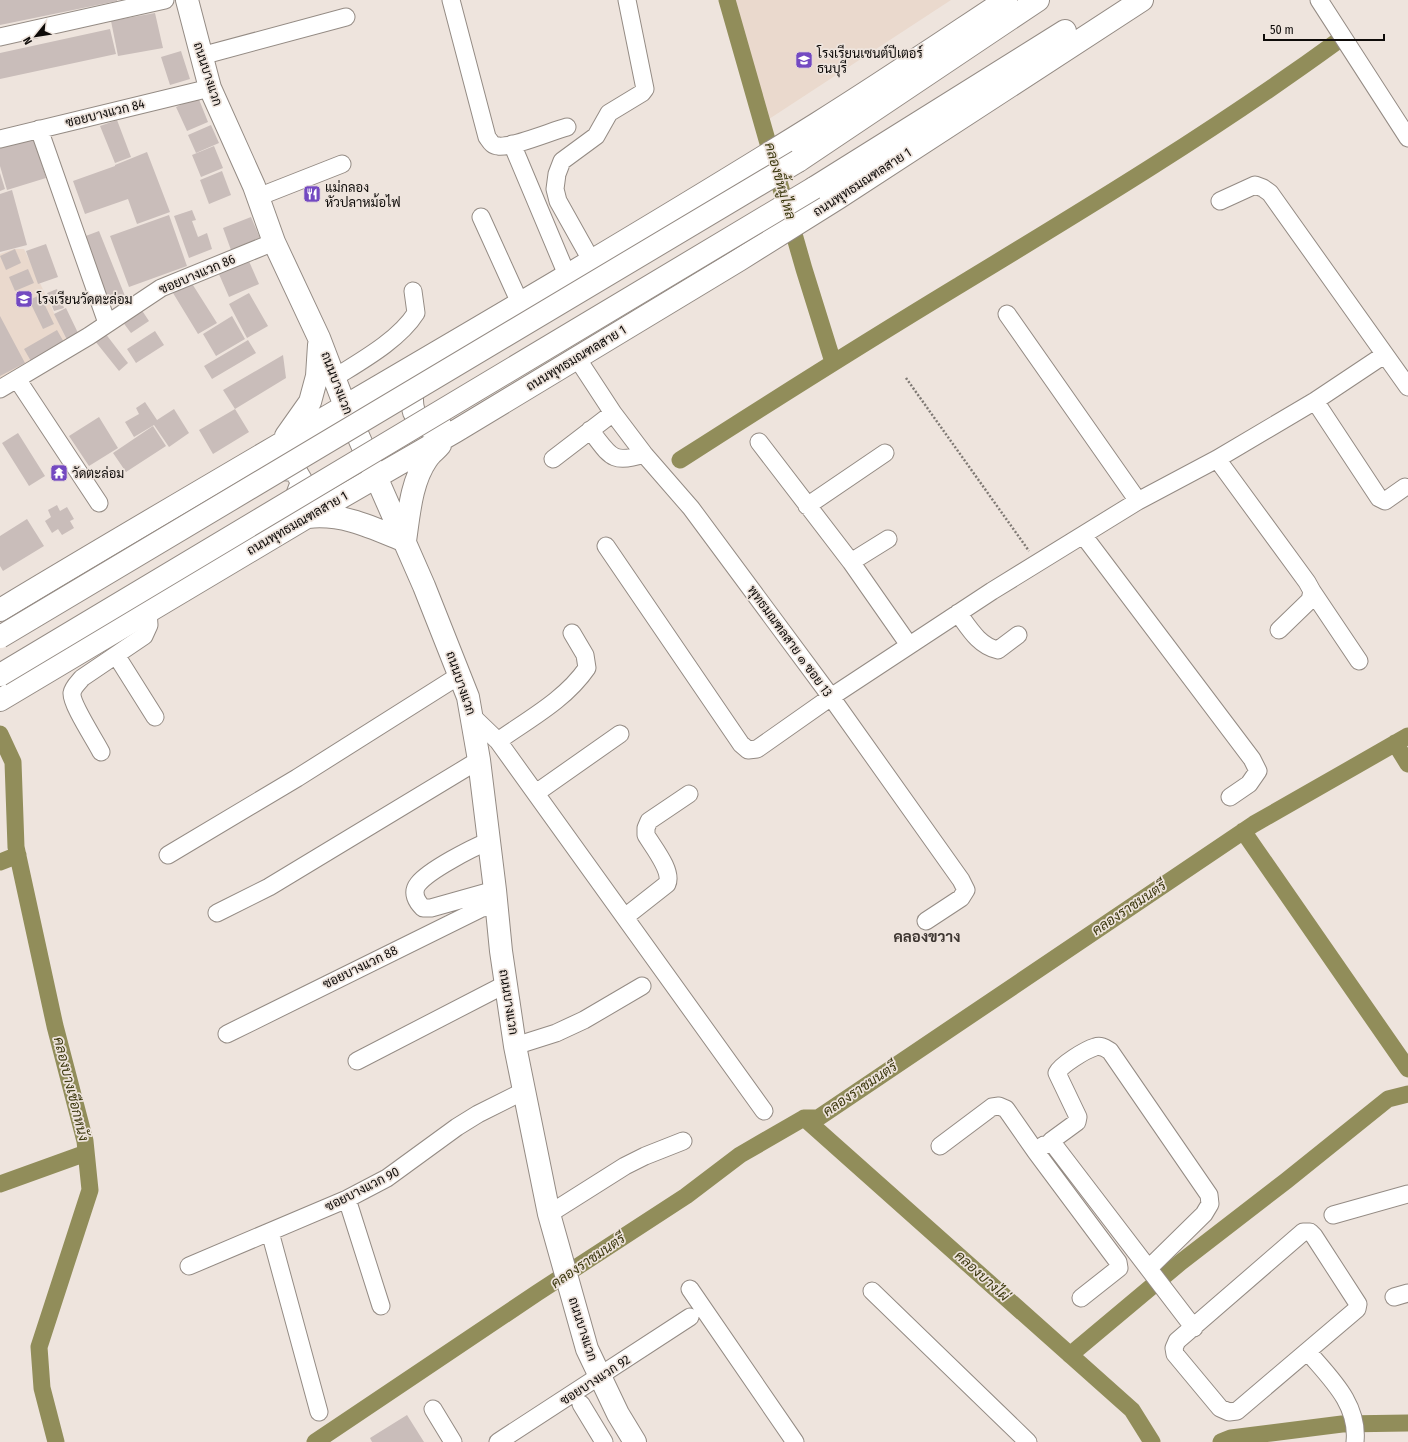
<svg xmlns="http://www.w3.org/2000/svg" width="1408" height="1442" font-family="'Fira Sans Condensed',Sarabun,sans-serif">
<rect width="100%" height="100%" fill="#eee4dd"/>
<path fill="#ead9cd" d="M731 0H951L766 121Z
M14 249H24L69 345 0 385V254Z"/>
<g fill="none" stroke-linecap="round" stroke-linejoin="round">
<path stroke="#918d5a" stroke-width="17" d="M727 0 804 269 833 362
M680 460C772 401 864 343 958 286 1085 209 1214 131 1335 43
M0 734 13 762 16 847 55 1026 85 1141 90 1190 39 1347 42 1388 56 1442
M1395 743 1408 764
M1243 831 1408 1069
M0 862 18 855
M804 1118 1132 1410 1152 1442
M0 1184 86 1153
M1070 1355 1181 1262 1286 1181 1388 1099 1408 1094
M315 1442 537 1293 686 1196 740 1155 804 1118H818L1254 824 1408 736
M1221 1442 1231 1438 1342 1424 1408 1423"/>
</g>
<path fill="#c9bdba" d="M0 0H117V1L0 25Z
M155 13 163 48 118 56 111 21Z
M110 29 116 54 0 79V53Z
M181 51 190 79 170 85 161 57Z
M198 97 208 122 187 131 176 107Z
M117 120 131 157 115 163 100 126Z
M211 125 219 143 196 153 188 135Z
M33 135 46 178 7 190 0 166V144Z
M214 146 223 168 201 177 192 155Z
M147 152 170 212 137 224 128 199 85 214 73 181 115 166V165Z
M222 171 231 195 209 204 200 180Z
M0 173 5 189 0 191Z
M12 190 27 245 0 252V194Z
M192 210 196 220 192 221 198 237 207 233 212 249 189 258 174 216Z
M169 215 187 266 129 287 110 236Z
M251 217 260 238 231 250 223 228Z
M99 231 125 296 109 302 83 237Z
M46 244 58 277 38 284 26 251Z
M15 249 21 263 6 270 0 256Z
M248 259 259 284 229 297 218 272Z
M28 269 34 283 15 291 9 277Z
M191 282 217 323 198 334 173 293Z
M57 289 64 308 54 311 47 293Z
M249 293 268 326 247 338 229 304Z
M40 295 54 324 43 329 29 300Z
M66 308 79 335 67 340 54 314Z
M141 309 149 321 131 333 122 321Z
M0 316 25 363 0 376Z
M232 316 245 339 216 356 203 334Z
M57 330 65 344 32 363 24 349Z
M155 331 164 345 136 363 127 349Z
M105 333 128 363 119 371 95 341Z
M248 340 256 353 212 379 204 366Z
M283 355 286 378 235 409 223 390Z
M145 402 157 420 174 409 189 433 169 447 154 425 134 437 125 422 139 414 136 408Z
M235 409 249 432 213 454 199 430Z
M99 417 118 448 89 466 69 436Z
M153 426 166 446 126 472 113 453Z
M18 433 45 476 29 486 2 443Z
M57 505 60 511 67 507 74 519 70 521 74 528 62 535 58 529 52 533 45 521 51 517 48 510Z
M27 519 44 546 3 571 0 566V536Z
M407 1415 424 1442H372L370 1438Z"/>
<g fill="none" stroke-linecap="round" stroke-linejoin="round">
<defs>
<path id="minor" d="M451 0 487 137C490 141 492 146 498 146 512 148 552 131 567 127
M1319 0 1408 138
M0 37 165 0
M201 56 346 17
M39 129 107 323
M0 139 210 88
M512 144 567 275
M258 197 342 164
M1220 201 1255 185 1263 188 1270 193 1408 387
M481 217 520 303
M591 260 558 201 555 189 557 174 562 161 596 136 609 113 642 93 645 89 627 0
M1007 314 1138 501
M577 358 613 413 644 454 691 508 831 697 961 880 966 890 961 898 926 921
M334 378C361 361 399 340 416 313L413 291
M17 379 99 503
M0 389 89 336 161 288 274 242
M1315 401 1379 498 1385 501 1405 487
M590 430C610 455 611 465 644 454
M759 442 851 562 909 645
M553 459 613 413
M1217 459 1307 582 1312 591 1310 600 1279 630
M807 506 885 453
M1083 535 1252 759 1258 771 1249 784 1230 797
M606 546 741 744 748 750 757 749 831 697 992 591 1138 501 1217 459 1315 401 1384 355
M851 562 888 539
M1312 591 1359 661
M958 613C969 628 979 646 998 650L1018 635
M116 655 155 717
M473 717 498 741 764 1111
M498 741C529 719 565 700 587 668L585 655 572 633
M101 752C95 740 71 704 72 693 73 687 78 683 82 678L144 636 149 625 148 611
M536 793 620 734
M489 841C472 848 429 870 418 884 411 893 417 902 423 908H431L495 890
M168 855 297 778 460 675
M217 913 269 887 479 760
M625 917 667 884C673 871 653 847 646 835V828L649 821 689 794
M227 1034 482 908 496 906
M515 1046 556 1033 584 1020 642 986
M357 1061 506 984
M940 1146 992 1107 999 1106 1006 1109 1036 1152 1044 1145
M1036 1152 1118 1262 1119 1268 1081 1298
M347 1199 381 1306
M549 1214 625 1166 645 1156 683 1141
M1333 1215 1408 1194
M270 1232 319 1412
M1303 1232H1310L1314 1236 1358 1304 1357 1309 1237 1411 1229 1412 1220 1408 1175 1354 1174 1348 1177 1341Z
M189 1266 347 1199 387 1178 457 1127 478 1114 524 1091
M1149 1268 1204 1214 1210 1204 1209 1195 1110 1051C1105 1048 1101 1045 1095 1047 1085 1050 1061 1065 1057 1073L1078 1117 1077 1122 1051 1141 1194 1328
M690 1289 795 1442
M872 1291 1028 1442
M1394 1297 1408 1293
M1308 1352C1330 1378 1359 1404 1355 1442
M581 1404 604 1442
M433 1409 453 1442
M498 1442 690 1317"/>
<path id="major" d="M187 0 210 88 254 186 274 242 319 338 345 406 424 586 468 697 479 760 495 890 501 951 515 1046 549 1214 587 1349 618 1414 635 1442
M798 161 1038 0
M814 188 1065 31
M421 376C412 384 410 401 414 412 416 417 423 422 427 426L440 425
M286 436 310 402 317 376 319 345
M268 468 295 470 302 482 292 509
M308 517C344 513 373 528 405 541
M405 541C409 514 411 482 427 459 430 454 436 450 440 445
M0 610C272 446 549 291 818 123 882 83 944 41 1006 0
M0 700 307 517 456 431 739 260 838 198 1142 0"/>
</defs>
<use href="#minor" stroke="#948b84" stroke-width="19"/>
<use href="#major" stroke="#948b84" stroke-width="24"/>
<path stroke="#7f7974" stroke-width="2.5" stroke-dasharray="2 2" stroke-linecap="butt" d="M906 378 1029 551"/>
<use href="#minor" stroke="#fff" stroke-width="17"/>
<use href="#major" stroke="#fff" stroke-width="22"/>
<defs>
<path id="major-bridge" d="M0 637 798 161
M0 675 814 188"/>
</defs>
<use href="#major-bridge" stroke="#948b84" stroke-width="24" stroke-linecap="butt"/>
<use href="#major-bridge" stroke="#fff" stroke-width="22"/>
</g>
<defs>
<symbol id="school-square" viewBox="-11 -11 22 22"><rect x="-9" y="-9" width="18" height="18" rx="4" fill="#7349c1" stroke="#eee4dd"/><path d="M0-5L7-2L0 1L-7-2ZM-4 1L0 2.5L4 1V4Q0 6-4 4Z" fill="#fff"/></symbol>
<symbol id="restaurant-square" viewBox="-11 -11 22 22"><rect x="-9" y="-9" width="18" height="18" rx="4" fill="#7349c1" stroke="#eee4dd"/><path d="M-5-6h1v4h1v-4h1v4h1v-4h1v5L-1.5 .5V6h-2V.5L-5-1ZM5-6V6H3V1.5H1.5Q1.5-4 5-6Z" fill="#fff"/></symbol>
<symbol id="temple-square" viewBox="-11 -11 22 22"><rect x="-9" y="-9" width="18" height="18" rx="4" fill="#7349c1" stroke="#eee4dd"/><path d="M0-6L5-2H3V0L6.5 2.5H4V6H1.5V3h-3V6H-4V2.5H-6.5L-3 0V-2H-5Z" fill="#fff"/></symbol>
</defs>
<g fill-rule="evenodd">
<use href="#school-square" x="794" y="50" width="20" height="20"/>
<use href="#restaurant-square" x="302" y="184" width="20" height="20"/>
<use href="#school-square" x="14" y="289" width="20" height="20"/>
<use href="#temple-square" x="49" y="463" width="20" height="20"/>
</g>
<g text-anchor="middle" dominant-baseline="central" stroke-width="3.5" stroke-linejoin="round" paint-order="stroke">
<g font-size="13" fill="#0e0b09" stroke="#eee4dd" text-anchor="start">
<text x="817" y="53">โรงเรียนเซนต์ปีเตอร์<tspan x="817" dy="15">ธนบุรี</tspan></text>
<text x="325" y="187">แม่กลอง<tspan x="325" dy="15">หัวปลาหม้อไฟ</tspan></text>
<text x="37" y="299">โรงเรียนวัดตะล่อม</text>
<text x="72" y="473">วัดตะล่อม</text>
</g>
<g font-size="13" fill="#0e0b09" stroke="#eee4dd">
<text transform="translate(208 74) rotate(72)">ถนนบางแวก</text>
<text transform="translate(105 113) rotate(-14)">ซอยบางแวก 84</text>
<text transform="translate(862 182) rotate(-33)">ถนนพุทธมณฑลสาย 1</text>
<text transform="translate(197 274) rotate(-23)">ซอยบางแวก 86</text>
<text transform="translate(576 358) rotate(-31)">ถนนพุทธมณฑลสาย 1</text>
<text transform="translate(337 383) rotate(69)">ถนนบางแวก</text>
<text transform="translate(297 523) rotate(-30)">ถนนพุทธมณฑลสาย 1</text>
<text transform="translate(790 641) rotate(54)">พุทธมณฑลสาย ๑ ซอย 13</text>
<text transform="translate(461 683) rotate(71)">ถนนบางแวก</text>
<text transform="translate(360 967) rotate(-26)">ซอยบางแวก 88</text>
<text transform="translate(509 1002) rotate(81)">ถนนบางแวก</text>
<text transform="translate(362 1189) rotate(-27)">ซอยบางแวก 90</text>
<text transform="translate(583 1329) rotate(72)">ถนนบางแวก</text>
<text transform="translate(595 1380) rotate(-33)">ซอยบางแวก 92</text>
</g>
<g font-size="14" font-style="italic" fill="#3c380e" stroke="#eee4dd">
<text transform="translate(780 181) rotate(74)">คลองขี้หมูไหล</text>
<text transform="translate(1129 908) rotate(-34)">คลองราชมนตรี</text>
<text transform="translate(71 1089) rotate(76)">คลองบางเชือกหนัง</text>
<text transform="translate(860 1089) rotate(-34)">คลองราชมนตรี</text>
<text transform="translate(588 1261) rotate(-34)">คลองราชมนตรี</text>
<text transform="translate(982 1276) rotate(42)">คลองบางไผ่</text>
</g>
<g font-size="15" font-weight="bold" fill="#3e3631" stroke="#eee4dd">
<text x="927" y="937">คลองขวาง</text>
</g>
</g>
<g transform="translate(36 36) rotate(240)" stroke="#eee4dd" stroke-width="3" paint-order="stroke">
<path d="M0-3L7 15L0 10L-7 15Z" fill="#0e0b09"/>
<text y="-6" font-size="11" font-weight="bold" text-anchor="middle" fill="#0e0b09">N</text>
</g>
<path d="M1264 34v6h120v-6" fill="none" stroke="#0e0b09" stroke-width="2"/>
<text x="1270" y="34" font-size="12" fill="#0e0b09" stroke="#eee4dd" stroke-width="3" paint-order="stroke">50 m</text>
</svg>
